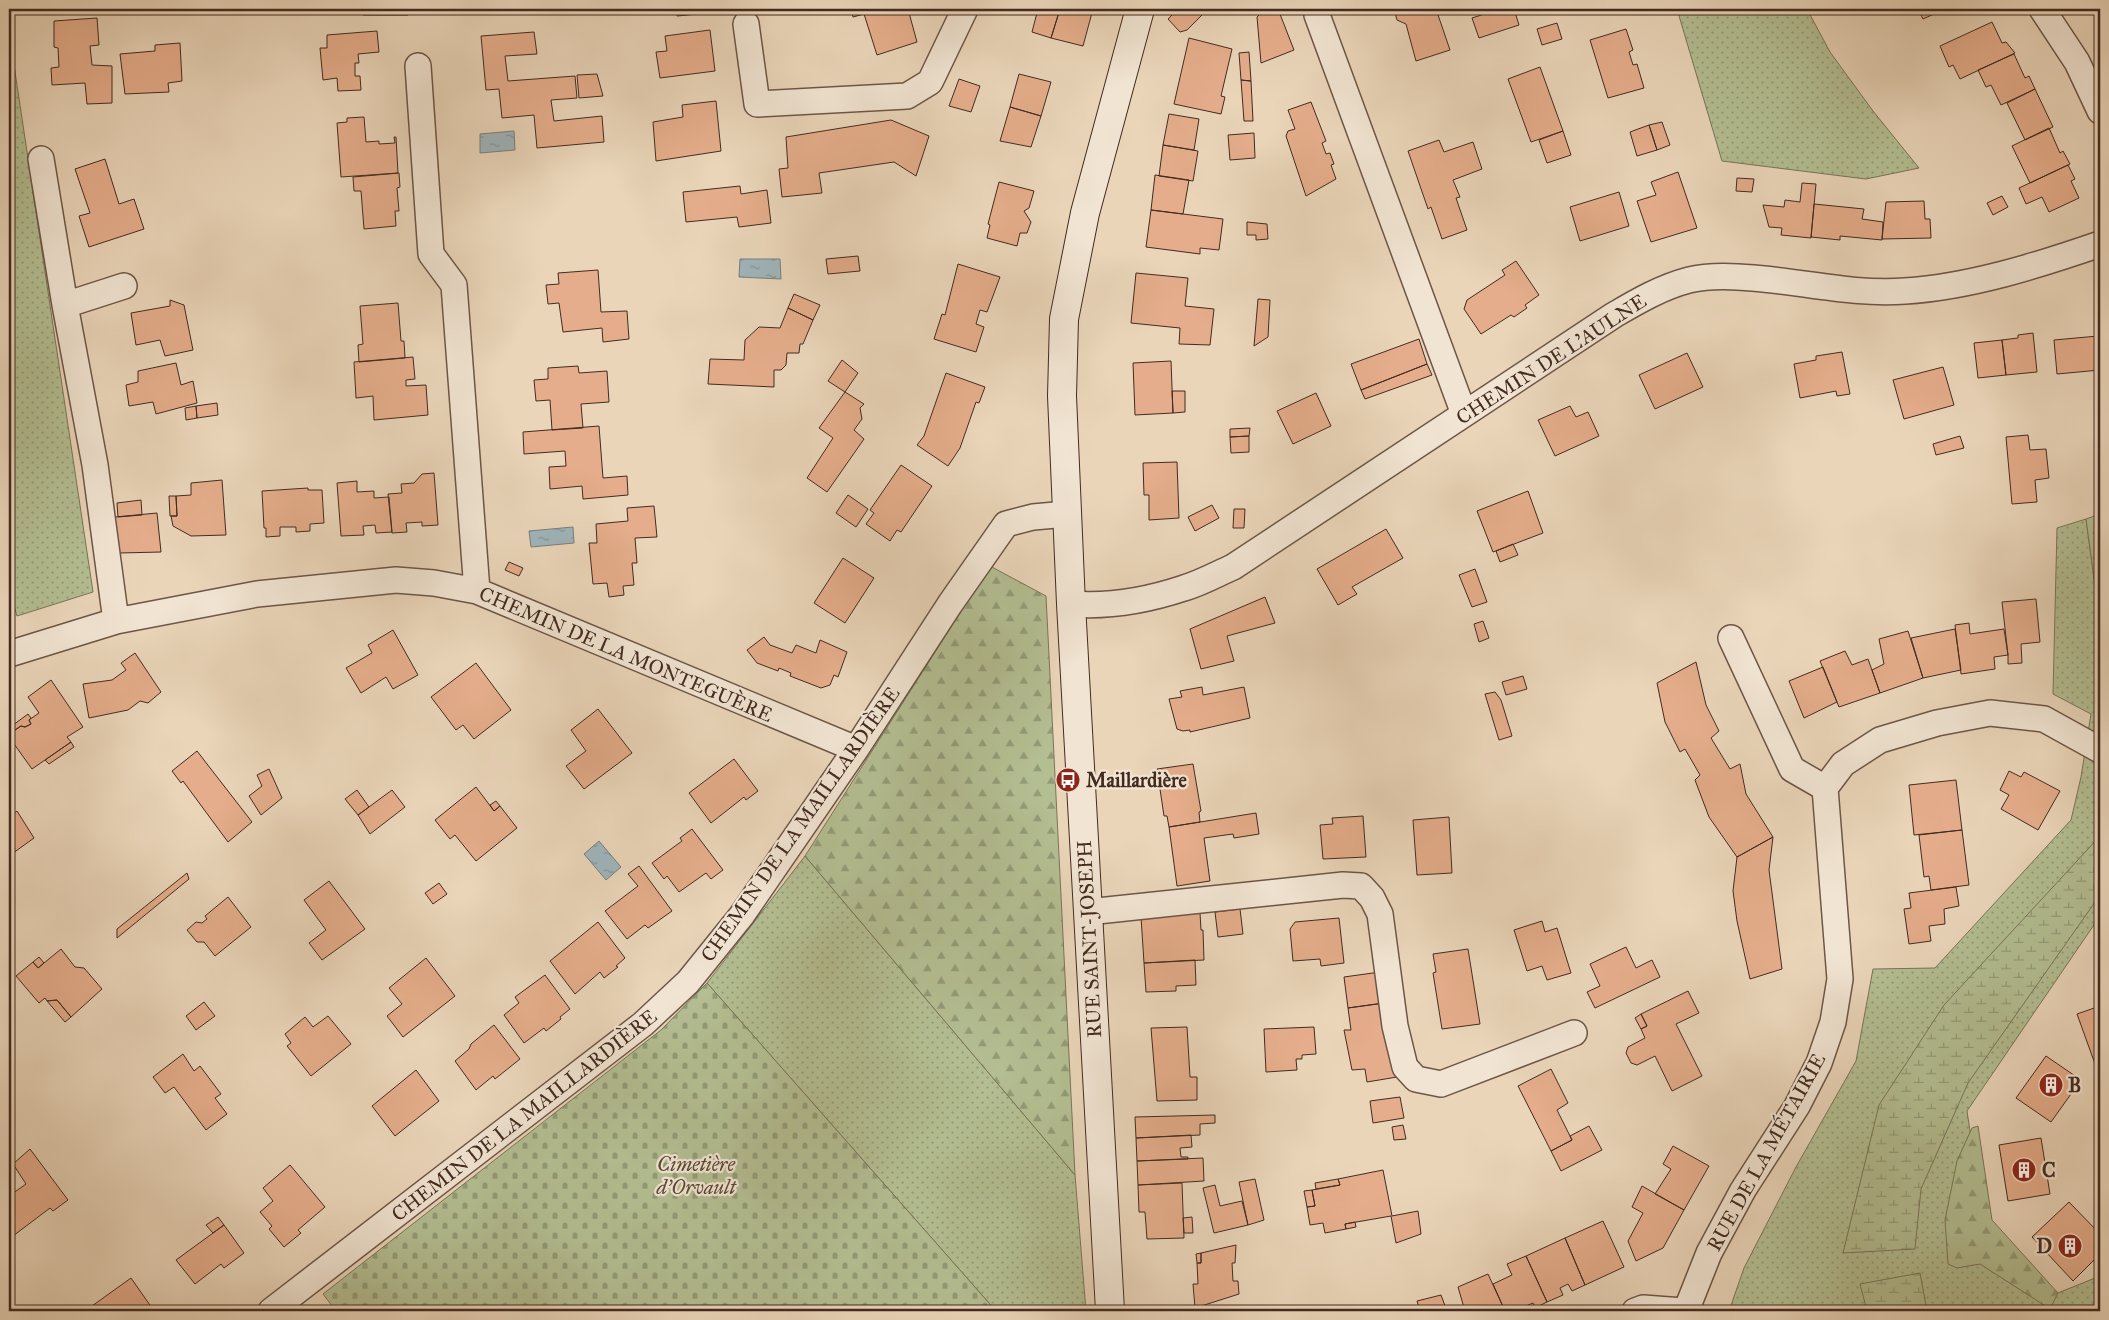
<svg xmlns="http://www.w3.org/2000/svg" width="2109" height="1320" font-family="'IM FELL Great Primer',serif">
<defs>
<pattern id="green-dots" width="8" height="8" patternUnits="userSpaceOnUse" patternTransform="scale(1.25)"><rect width="8" height="8" fill="#b3be92"/><path d="M2 2h.1M6 6h.1" fill="none" stroke="#939b77" stroke-width="1.8" stroke-linecap="round"/></pattern>
<pattern id="forest-firs" width="22" height="20" patternUnits="userSpaceOnUse" patternTransform="scale(1.25)"><rect width="22" height="20" fill="#b3be92"/><path d="M5 1l3.5 6h-7zM16 11l3.5 6h-7z" fill="#939b77"/></pattern>
<pattern id="wetland-marsh" width="20" height="14" patternUnits="userSpaceOnUse" patternTransform="scale(1.25)"><rect width="20" height="14" fill="#b3be92"/><path d="M1 5h8M5 5V1M11 12h8M15 12V8" fill="none" stroke="#939b77"/></pattern>
<pattern id="cemetery-stones" width="16" height="16" patternUnits="userSpaceOnUse" patternTransform="scale(1.25)"><rect width="16" height="16" fill="#b3be92"/><path d="M2 7V4a2 2 0 0 1 4 0v3zM10 15v-3a2 2 0 0 1 4 0v3z" fill="#939b77"/></pattern>
<pattern id="water-ripples" width="26" height="14" patternUnits="userSpaceOnUse" patternTransform="scale(1.25)"><rect width="26" height="14" fill="#9fb5bc"/><path d="M2 4q2-2 4 0t4 0M15 11q2-2 4 0t4 0" fill="none" stroke="#839398"/></pattern>
</defs>
<rect width="100%" height="100%" fill="#ead5b9"/>
<filter id="stains"><feTurbulence type="fractalNoise" baseFrequency=".004" numOctaves="4"/><feColorMatrix values="0 0 0 0 .2 0 0 0 0 .09 0 0 0 0 .02 0 0 0 .5 -.17"/></filter>
<radialGradient id="worn" r=".72"><stop offset=".6" stop-color="#630" stop-opacity="0"/><stop offset="1" stop-color="#630" stop-opacity=".3"/></radialGradient>
<path fill="url(#green-dots)" stroke="#7b745a" d="M9 9H10L11 45 93 592 17 616 9 589Z
M1677 9H1807L1830 52 1873 111 1919 168 1866 179 1722 161Z
M2086 519 2100 622V916L1967 1111 1984 1225 2048 1297 2100 1276V1311H1729L1744 1268 1796 1167 1856 1061 1873 969 1935 968 2071 820 2081 777 2091 714 2053 694 2057 528Z
M805 856 1075 1175 1086 1311H996L707 983Z"/>
<path fill="url(#forest-firs)" stroke="#7b745a" d="M2100 514V622L2086 519Z
M990 566 1046 596 1075 1175 805 856Z
M1978 1126 1992 1220 2058 1293 2050 1309 1980 1264 1957 1268 1948 1264 1945 1220 1957 1161 1972 1128Z"/>
<path fill="url(#wetland-marsh)" stroke="#7b745a" d="M2100 836V895L1968 1083 1921 1189 1915 1249 1843 1253 1879 1105 1944 1005Z
M1920 1273 1927 1311H1867L1860 1284Z"/>
<path fill="url(#cemetery-stones)" stroke="#7b745a" d="M707 983 996 1311H336L323 1294 661 1030Z"/>
<path fill="url(#water-ripples)" stroke="#7a7e7e" d="M514 131 515 150 480 153V134Z
M740 259H780L781 279 739 277Z
M573 527 574 543 531 547 529 531Z
M599 841 621 867 606 880 584 854Z"/>
<path fill="#e5ad8b" stroke="#432b21" d="M363 9H408V15H363Z
M677 9H708L709 13 677 16Z
M851 9H908L917 42 877 55 864 14 853 17Z
M1038 9H1060L1051 38 1032 32Z
M1060 9H1093L1083 46 1051 38Z
M1178 9H1208L1187 30 1180 32 1168 19Z
M1265 9H1278L1294 50 1261 63 1257 17Z
M1394 9H1436L1450 50 1416 61 1406 24 1397 20Z
M1500 9H1514L1519 25 1479 38 1472 18Z
M1918 9H1945L1923 19Z
M97 18 99 45 90 46 92 65 112 66V103L87 104 85 83 52 85 51 68 59 67 58 48 54 47V21Z
M1992 22 2002 43 2006 42 2015 53 1960 79 1953 65 1949 67 1940 46Z
M1557 23 1562 39 1542 45 1537 29Z
M1626 29 1633 50 1629 52 1633 65 1637 64 1644 88 1608 98 1590 40Z
M710 30 715 71 660 78 656 52 667 51 665 36Z
M377 31 379 52 358 54 359 63H355V76H360L361 90 338 91 337 78 323 80 320 48H327V35Z
M534 32 537 54 505 56 508 81 575 76 577 98 551 100 554 121 602 116 604 142 537 148 534 115 502 118 499 89 486 90 481 36Z
M1189 38 1232 49 1221 96 1225 97 1221 114 1174 104Z
M180 43 182 81 168 83 169 92 125 94 120 54 155 51V45Z
M1249 52 1251 81 1241 80 1239 53Z
M2014 54 2025 78 2029 76 2035 89 2001 105 1991 85 1986 87 1978 70Z
M1540 67 1563 131 1531 142 1508 79Z
M597 74 603 96 579 98 577 75Z
M1019 74 1051 82 1041 116 1010 107Z
M959 79 980 86 971 112 949 106Z
M1241 80 1251 81 1253 121H1244Z
M2035 89 2053 127 2025 140 2007 103Z
M716 101 721 151 656 161 653 122 683 117 682 105Z
M1311 102 1326 141 1322 143 1326 154 1330 153 1334 164 1331 165 1336 179 1306 196 1286 136 1288 131 1295 129 1288 110Z
M1010 107 1041 116 1031 147 1000 141Z
M1169 114 1199 119 1194 150 1163 145Z
M364 117 366 142 379 141V144L395 143 394 137H396L398 173 341 177 337 123 347 122V118Z
M891 120 929 136 916 176 894 162 819 173 822 193 782 197 779 169 788 168 786 137Z
M1662 122 1670 145 1657 150 1649 125Z
M1649 125 1657 150 1637 156 1630 132Z
M2049 128 2060 153 2063 151 2070 164 2030 183 2012 146Z
M1563 131 1571 155 1547 163 1539 140Z
M1254 133 1255 158 1230 160 1228 135Z
M1439 140 1444 152 1473 142 1482 169 1453 180 1460 197 1456 198 1467 230 1442 239 1431 207 1428 209 1408 151Z
M1163 145 1198 151 1193 181 1159 176Z
M105 159 119 204 134 199 144 229 89 247 79 216 90 213 75 169Z
M2068 165 2075 179 2071 181 2079 198 2049 212 2042 197 2026 204 2019 188Z
M1678 172 1697 228 1651 242 1637 201 1656 195 1651 182Z
M399 173 400 187 397 188 399 211H395L396 226 364 229 361 191H354L353 177Z
M1155 175 1189 180 1183 214 1151 210Z
M1737 178 1754 179 1752 192 1736 191Z
M999 182 1034 191 1029 208 1024 211 1031 222 1027 233H1020L1017 246 987 238 990 225 988 224Z
M1802 183 1816 184 1811 238 1781 235 1782 228 1769 227 1763 205 1784 207 1785 200 1800 202Z
M740 186 741 194 767 190 771 223 739 227 737 217 686 222 683 192Z
M1619 192 1629 226 1580 241 1570 207Z
M2002 196 2008 207 1993 215 1987 203Z
M1924 201 1925 219H1930L1931 238 1882 239 1886 202Z
M1814 204 1864 209 1862 219 1883 222 1882 240 1840 236V240L1811 237Z
M1151 210 1223 219 1219 250 1200 248V254L1146 247Z
M1247 222 1267 224 1268 239 1256 240V235H1247Z
M858 256 860 271 828 274 826 259Z
M1516 261 1539 295 1525 305 1527 308 1514 317 1511 315 1481 334 1464 309 1467 300 1505 275 1502 270Z
M958 264 1000 277 987 312 980 310 976 324 984 327 976 352 934 339 942 314 945 315Z
M598 270 601 312 627 311 629 339 603 342 602 328 563 332 559 303 548 304 546 285 559 284 558 273Z
M1136 273 1188 278 1185 306 1214 309 1210 345 1179 344 1180 328 1131 323Z
M794 294 820 305 813 320 788 308Z
M1258 299 1270 300 1268 337 1254 346Z
M170 300 184 305 193 350 165 356 160 340 136 345 131 313 170 306Z
M398 303 401 341H404L405 358 359 362 358 345 363 344 360 306Z
M788 308 813 320 803 344H800L799 353H787L786 365 781 370H774V387L708 384 710 359 744 360 745 340 759 327 780 328Z
M2033 333 2037 372 2006 375 2002 340 2018 338V335Z
M2098 336 2100 370 2057 374 2054 340Z
M1419 339 1427 364 1361 390 1351 364Z
M2002 340 2006 375 1978 378 1974 343Z
M1842 352 1850 394 1837 396 1836 391 1800 398 1794 364 1816 360V356Z
M1687 353 1703 387 1655 409 1639 375Z
M413 357 415 379 406 380V386L426 385 428 415 374 420 373 396 356 398 354 362Z
M842 360 858 373 845 392 828 381Z
M1171 361 1173 413 1135 415 1133 363Z
M176 363 181 385 193 381 197 403 156 414 153 402 129 406 126 385 138 382V371Z
M1427 364 1432 375 1365 399 1361 390Z
M578 366 579 373 607 371 609 402 581 404 583 428 552 430 550 400 536 401 534 380 548 379V368Z
M1943 367 1954 405 1904 419 1893 380Z
M946 373 985 387 979 403 976 402 960 448 948 466 917 445 924 436Z
M1172 391H1185V412L1173 413Z
M845 392 864 404 860 408 862 419 854 430 864 439 827 492 807 478 833 438 819 428Z
M1316 393 1331 426 1293 444 1277 411Z
M217 403 218 415 197 418 196 406Z
M196 406 197 418 186 420 185 408Z
M1570 406 1576 417 1588 412 1599 436 1555 456 1538 420Z
M599 426 603 478 627 476 628 495 583 499 582 486 550 489 549 467 566 466 565 451 524 454 523 432Z
M1250 428 1249 436 1230 437V429Z
M2028 435 2030 450 2046 449 2049 478 2035 480 2037 502 2012 504 2006 437Z
M1249 436V452L1231 453 1230 437Z
M1960 436 1964 448 1936 455 1933 444Z
M1177 462 1179 518 1149 520V495H1144L1143 463Z
M901 465 932 486 901 532 897 530 890 541 866 524 874 513 870 510Z
M434 473 438 525 422 526V522L406 523 407 532 392 533 388 494 402 493 401 484 414 483 422 474Z
M222 480 226 535 191 536 173 526 171 516H177L176 496 191 495V483Z
M357 481V492L374 491V498L389 497 392 532 376 533 375 525 363 526 364 535 341 536 337 483Z
M308 488V490H322L324 523 310 524V531L296 532V527H280V536L266 537V528H264L262 491Z
M1528 491 1543 533 1493 552 1477 511Z
M848 495 868 509 856 527 836 513Z
M169 496H176L177 516H170Z
M141 500 142 515 118 517 117 503Z
M1212 505 1219 518 1195 531 1188 517Z
M654 506 657 537 635 538 637 563H632L634 585 623 586 624 595 609 597 607 583 593 584 589 543H597L596 524 628 521 627 508Z
M1234 509H1245L1244 528H1233Z
M157 513 161 552 119 553 115 517Z
M1386 529 1403 558 1352 587 1357 594 1338 605 1317 569Z
M1513 544 1518 555 1500 562 1496 551Z
M843 558 874 578 845 623 814 603Z
M509 562 523 568 519 576 505 570Z
M1475 569 1487 602 1472 607 1459 575Z
M1265 597 1275 623 1227 636 1234 661 1201 669 1190 629Z
M2036 599 2040 642 2021 644 2022 663 2008 664V655L2002 602Z
M1483 621 1489 638 1479 642 1474 624Z
M1969 623 1970 634 2004 629 2008 655 1994 657 1995 669 1961 674 1955 625Z
M1955 629 1961 670 1923 678 1911 638Z
M393 630 418 675 393 689 386 677 361 693 346 668 372 653 368 645Z
M1908 631 1923 678 1880 693 1872 670 1884 664 1879 639Z
M764 637 770 645 792 653 796 645 816 653 820 640 847 652 838 677 834 675 830 685 821 688 790 676 791 673 779 668 778 671 757 663 747 650Z
M1845 651 1852 665 1868 659 1880 693 1839 707 1820 661Z
M135 653 161 692 148 703 140 701 128 710 89 718 83 684 112 680 126 670 121 663Z
M1696 662 1706 705 1719 731 1711 738 1730 769 1740 764 1746 794 1773 837 1737 857 1709 817 1695 780 1700 775 1685 749 1680 752 1665 722 1657 683Z
M476 663 511 710 474 739 463 725 456 730 431 697Z
M1823 667 1837 702 1804 718 1789 681Z
M1523 676 1527 689 1506 695 1502 682Z
M51 680 83 727 67 737 71 742 32 769 9 737V734L21 726 25 727 31 724 29 720 39 713 28 697Z
M1202 687 1203 695 1244 687 1250 718 1190 732V730L1183 731 1177 729 1169 699 1182 697 1180 691Z
M1495 692 1501 700 1512 736 1499 740 1485 694Z
M598 709 632 753 584 789 566 766 586 751 571 730Z
M28 714 31 718 29 720 31 724 25 727 21 726 9 734V728Z
M71 742 74 747 49 764 45 760Z
M197 751 252 822 228 842 183 781 181 783 172 771Z
M734 759 758 791 746 800 744 797 711 823 689 793Z
M1193 764 1201 811 1199 812 1200 822 1169 827 1167 816H1164L1157 769Z
M269 769 282 798 261 815 249 796 262 786 257 775Z
M2009 771 2021 777 2024 772 2060 791 2038 830 2001 809 2009 795 2000 790Z
M1956 780 1962 830 1914 835 1909 785Z
M476 787 494 811 500 806 517 828 476 861 455 835 450 839 435 820Z
M357 790 369 807 358 815 345 799Z
M392 790 405 807 370 834 358 815Z
M496 801 500 806 494 811 490 805Z
M17 811 34 838 9 856V817Z
M1256 813 1259 834 1234 838 1233 834 1204 838 1210 881 1177 886 1169 827Z
M1363 816 1366 857 1323 859 1320 825 1333 824 1332 818Z
M1449 817 1452 873 1417 875 1413 820Z
M692 829 723 870 711 879 706 873 679 892 667 876 664 879 652 863 682 841 680 838Z
M1962 830 1969 885 1931 890 1929 876 1924 877 1919 835Z
M1773 837 1769 870 1782 969 1750 979 1737 921 1733 891 1737 857Z
M639 866 672 911 648 928 645 925 627 939 605 911 638 886 628 874Z
M187 873 189 879 117 938V929Z
M329 881 365 929 322 960 309 943 326 930 304 900Z
M439 883 447 894 433 904 425 893Z
M1956 887 1959 906 1944 909 1945 924 1929 926 1931 941 1909 944 1904 909 1911 908 1909 893Z
M228 897 251 927 215 956 204 942H197L187 930 196 922 202 923 207 919 205 916Z
M1240 909 1243 934 1218 937 1215 912Z
M1200 913 1201 930H1203L1204 960 1144 963 1141 917Z
M1339 918 1344 963 1321 966 1320 959 1293 961 1290 929 1295 922Z
M1542 921 1545 932 1557 928 1571 973 1547 980 1542 966 1527 971 1514 930Z
M598 922 625 958 616 966 618 967 604 978 600 972 575 994 550 961Z
M1626 947 1636 968 1652 960 1660 977 1595 1008 1587 992 1600 986 1590 964Z
M61 949 75 967 84 968 102 989 71 1017 57 1000 47 1001 45 998 39 1003 16 976 33 962 38 968Z
M1468 949 1480 1024 1442 1029 1433 973 1436 972 1433 954Z
M39 957 44 963 38 968 33 962Z
M426 958 455 996 403 1037 387 1016 402 1004 389 988Z
M1195 960 1196 985 1176 986V991L1146 992 1144 963Z
M1380 972 1384 1003 1348 1008 1344 977Z
M545 975 570 1009 560 1017 561 1019 546 1031 544 1028 524 1043 504 1015 519 1003 515 997Z
M1688 991 1699 1013 1676 1024 1702 1076 1672 1091 1655 1056 1637 1065 1631 1063 1626 1053 1628 1047 1645 1038 1641 1029 1647 1026 1641 1014Z
M57 1000 71 1017 65 1022 47 1001Z
M204 1002 215 1016 196 1030 186 1016Z
M1384 1003 1397 1077 1367 1082 1365 1069 1352 1070 1344 1030H1351L1348 1008Z
M2100 1006V1075H2099L2077 1014Z
M1641 1014 1647 1026 1641 1029 1635 1018Z
M328 1016 351 1044 311 1076 287 1046 291 1043 285 1034 305 1017 313 1027Z
M494 1025 520 1059 495 1079 493 1076 476 1090 455 1061 469 1049 471 1044Z
M1187 1027 1190 1077H1197V1100L1157 1101 1151 1028Z
M1314 1027 1316 1054 1302 1055V1059H1296L1297 1070 1266 1072 1264 1029Z
M183 1054 194 1071 200 1066 221 1094 215 1098 227 1114 206 1130 174 1087 165 1093 153 1077Z
M2046 1056 2081 1080 2051 1122 2016 1098Z
M1551 1069 1568 1103 1557 1110 1572 1140 1551 1151 1518 1086Z
M416 1070 439 1101 395 1136 372 1106Z
M1400 1097 1404 1118 1373 1123 1370 1101Z
M1215 1115V1123L1200 1124V1135L1136 1138 1135 1117Z
M1403 1125 1406 1139 1394 1140 1392 1127Z
M1589 1126 1602 1150 1561 1171 1551 1151 1572 1140 1570 1136Z
M1191 1135 1192 1147 1180 1148 1181 1157H1188V1159L1137 1161 1136 1138Z
M2041 1138 2050 1194 2008 1201 1999 1145Z
M1673 1146 1709 1166 1684 1210 1655 1194 1671 1169 1663 1164Z
M30 1149 68 1200 53 1211 50 1208 13 1236 9 1231V1196L26 1184 13 1164Z
M1203 1158 1204 1181 1138 1185 1137 1161Z
M290 1165 325 1207 298 1230 301 1233 284 1247 269 1229 272 1226 260 1212 273 1201 263 1188Z
M1383 1170 1392 1216 1418 1211 1421 1234 1396 1243 1391 1216 1345 1224 1346 1229 1325 1233 1323 1223 1310 1225 1307 1207 1315 1206 1312 1190 1340 1185 1338 1179Z
M1255 1179 1264 1220 1248 1225 1239 1182Z
M1338 1179 1340 1185 1316 1189 1315 1183Z
M1182 1183 1184 1238 1147 1239 1145 1212H1139L1138 1185Z
M1215 1185 1220 1206 1242 1201 1248 1225 1214 1233 1203 1188Z
M1642 1186 1684 1210 1663 1248 1636 1261 1628 1241 1643 1213 1632 1207Z
M1312 1190 1315 1206 1307 1207 1304 1191Z
M2069 1202 2100 1234V1254L2073 1281 2032 1237Z
M218 1217 224 1225 213 1233 206 1225Z
M1192 1217 1193 1233H1184L1183 1218Z
M1603 1221 1624 1267 1585 1285 1565 1238Z
M1355 1222 1356 1227 1346 1229 1345 1224Z
M224 1225 244 1253 224 1268 221 1264 195 1284 176 1260Z
M1565 1238 1585 1285 1572 1291 1568 1284 1560 1288 1563 1295 1547 1302 1526 1256Z
M1236 1245 1235 1263H1232L1233 1281H1238L1239 1294 1195 1308 1193 1284H1198L1197 1263H1201V1253Z
M1201 1253V1263H1197L1196 1254Z
M1526 1256 1547 1302 1535 1308 1533 1303 1521 1308 1523 1311H1505L1493 1284 1512 1275 1507 1264Z
M1488 1274 1505 1311H1465L1458 1287Z
M131 1278 152 1308 148 1311H85Z
M1441 1295 1447 1311H1420L1417 1301Z"/>
<g fill="none" stroke-linecap="round" stroke-linejoin="round">
<defs>
<path id="street" d="M2042 9 2077 62 2100 111
M1317 15 1464 414
M746 24 757 104 907 96 930 82 965 9
M418 66 431 254 454 285 477 591
M41 159 65 305
M1071 604C1108 607 1148 600 1184 588 1201 583 1217 574 1233 567L1614 315C1638 301 1662 287 1689 280 1709 275 1733 276 1753 278 1803 282 1855 295 1905 291 1970 287 2039 265 2100 244
M116 621 95 465 65 305 124 286
M1731 638 1792 769 1825 788
M9 654 116 621 257 594 396 580 434 583 477 591 856 749
M1088 912 1343 885 1361 886 1372 898 1380 914 1395 1026 1405 1067 1416 1079 1441 1084 1574 1033
M271 1311 643 1024 688 982 742 915 856 749 950 604 1006 524 1033 517 1067 514
M1635 1311 1643 1308 1683 1311
M1686 1311 1709 1253 1743 1190 1797 1106 1819 1063 1833 1022 1840 979 1825 788 1843 764 1880 740 1937 723 1990 713 2044 719 2100 750"/>
<path id="secondary" d="M1110 1311 1071 604 1062 396 1064 319 1085 213 1140 9"/>
</defs>
<use href="#street" stroke="#6d5647" stroke-width="28"/>
<use href="#secondary" stroke="#432b21" stroke-width="30"/>
<use href="#street" stroke="#f1e4d2" stroke-width="25"/>
<use href="#secondary" stroke="#f1e4d2" stroke-width="28"/>
</g>
<defs>
<symbol id="bus-disc" viewBox="-11 -11 22 22"><circle r="9.5" fill="#8f2418" stroke="#f1e4d2"/><path d="M-5-6H5V4H4V6H2V4H-2V6H-4V4H-5ZM-3.5-4V0h7V-4ZM-3.5 1.2v1.5H-2V1.2ZM2 1.2v1.5H3.5V1.2Z" fill="#fff"/></symbol>
<symbol id="building-disc" viewBox="-11 -11 22 22"><circle r="9.5" fill="#8f2418" stroke="#f1e4d2"/><path d="M-4-6H4V6H1V3H-1V6H-4ZM-2.5-4.3h1.7v1.8h-1.7ZM.8-4.3h1.7v1.8H.8ZM-2.5-1h1.7V.8h-1.7ZM.8-1h1.7V.8H.8Z" fill="#fff"/></symbol>
</defs>
<g fill-rule="evenodd">
<use href="#bus-disc" x="1054" y="766" width="28" height="28"/>
<use href="#building-disc" x="2037" y="1071" width="28" height="28"/>
<use href="#building-disc" x="2010" y="1156" width="28" height="28"/>
<use href="#building-disc" x="2056" y="1232" width="28" height="28"/>
</g>
<g text-anchor="middle" dominant-baseline="central" stroke-width="4.5" stroke-linejoin="round" paint-order="stroke">
<g font-size="20" fill="#432b21" stroke="#f1e4d2">
<text transform="translate(1551 359) rotate(-33)">CHEMIN DE L'AULNE</text>
<text transform="translate(626 654) rotate(23)">CHEMIN DE LA MONTEGUÈRE</text>
<text transform="translate(800 824) rotate(-55)">CHEMIN DE LA MAILLARDIÈRE</text>
<text transform="translate(1089 939) rotate(-93)">RUE SAINT-JOSEPH</text>
<text transform="translate(524 1115) rotate(-38)">CHEMIN DE LA MAILLARDIÈRE</text>
<text transform="translate(1766 1152) rotate(-61)">RUE DE LA MÉTAIRIE</text>
</g>
<g font-size="20" font-weight="bold" fill="#432b21" stroke="#f1e4d2" text-anchor="start">
<text x="1086" y="780">Maillardière</text>
<text x="2068" y="1085">B</text>
<text x="2042" y="1170">C</text>
<text x="2052" y="1246" text-anchor="end">D</text>
</g>
<g font-size="20" font-style="italic" fill="#594838" stroke="#f1e4d2">
<text x="696" y="1164">Cimetière<tspan x="696" dy="23">d'Orvault</tspan></text>
</g>
</g>
<rect width="2109" height="1320" fill="none" stroke="#ead5b9" stroke-width="30"/>
<rect x="10" y="10" width="2089" height="1300" fill="none" stroke="#432b21" stroke-width="2.5"/>
<rect x="15" y="15" width="2079" height="1290" fill="none" stroke="#432b21"/>
<rect width="100%" height="100%" filter="url(#stains)"/>
<rect width="100%" height="100%" fill="url(#worn)"/>
</svg>
